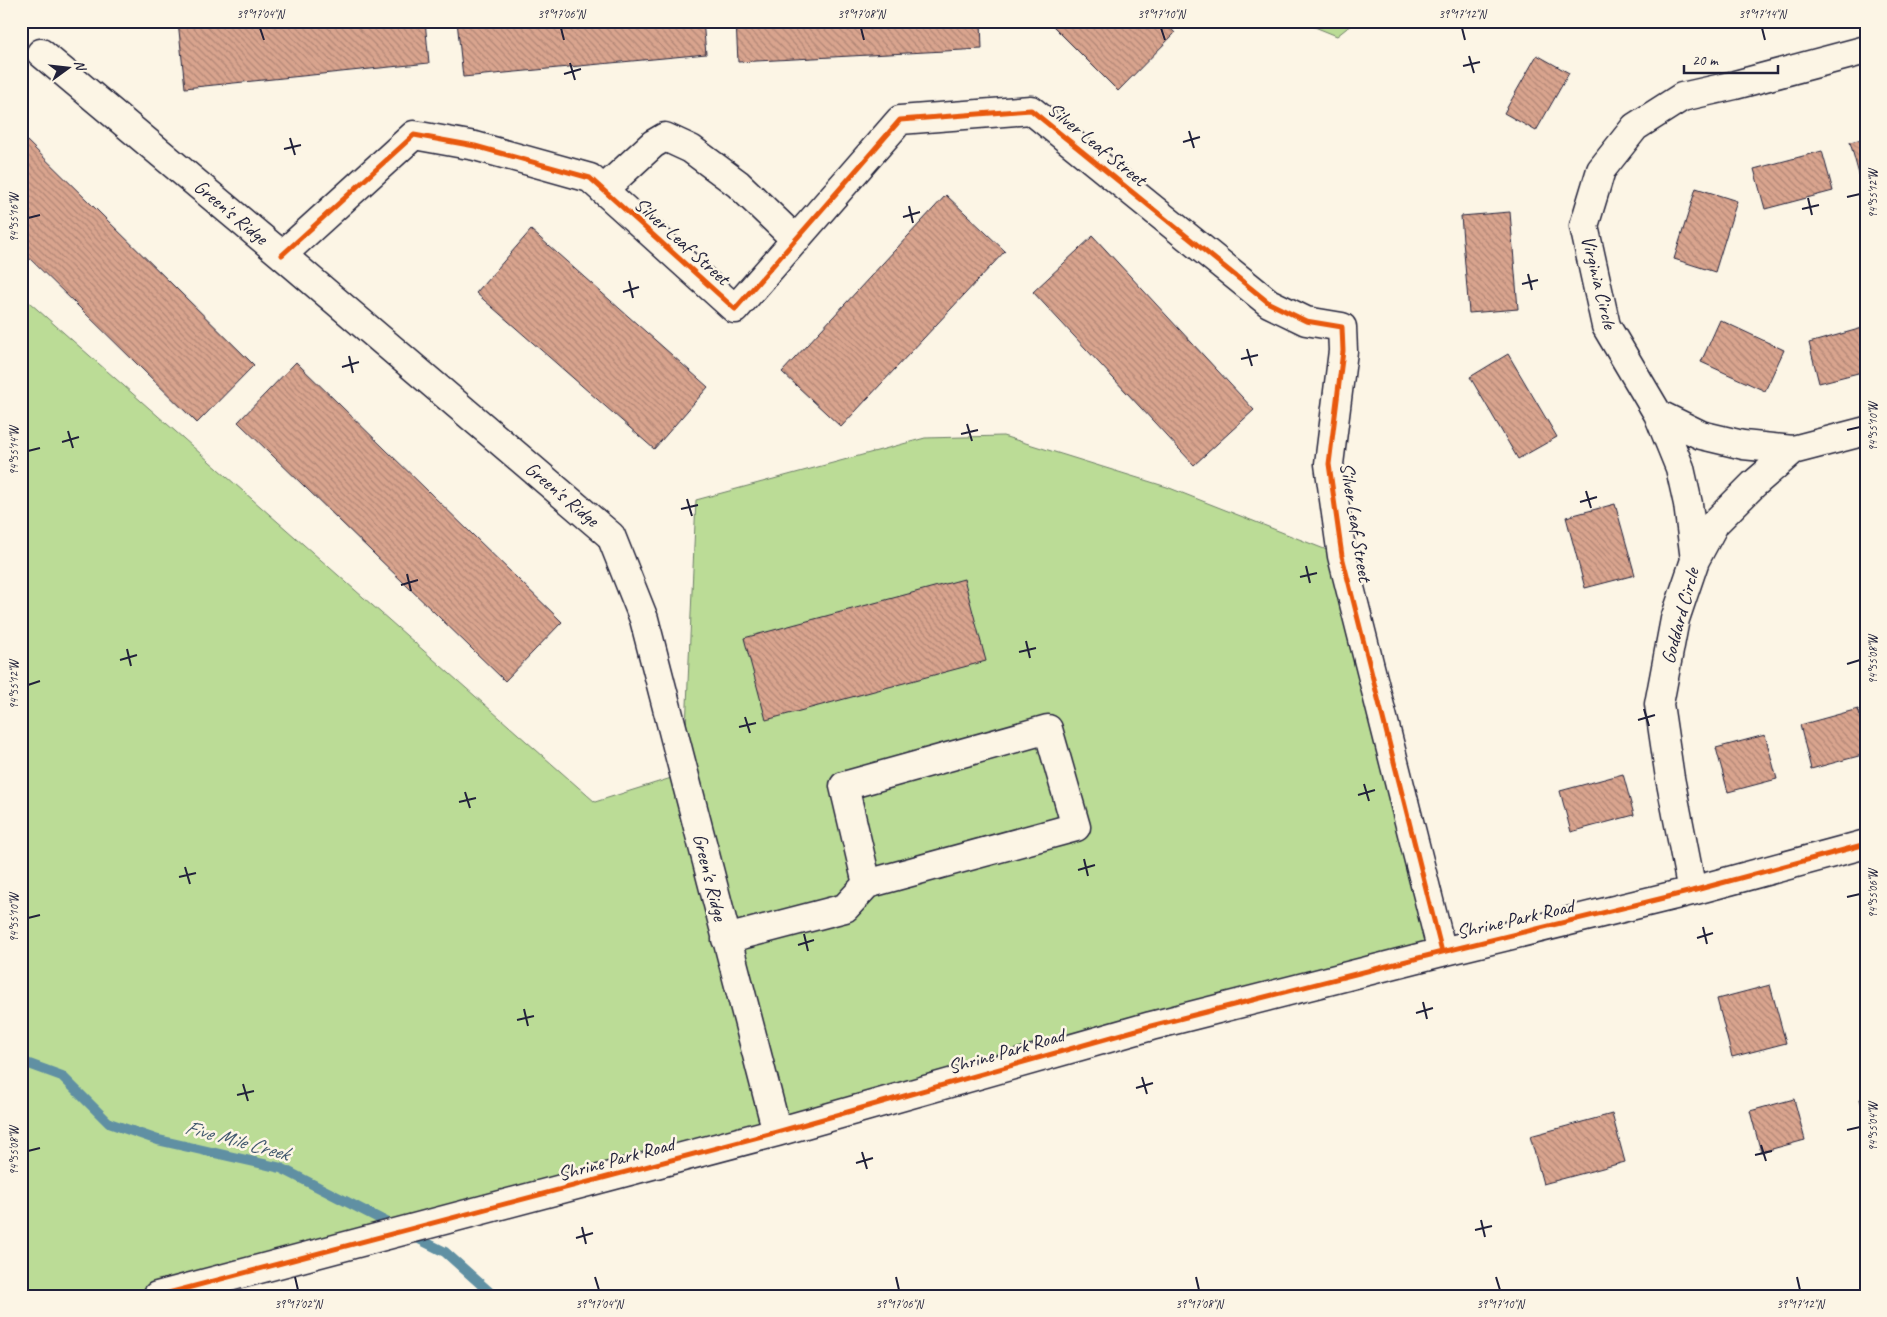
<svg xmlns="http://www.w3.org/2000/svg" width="1887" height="1317" font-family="Caveat,sans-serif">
<defs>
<pattern id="building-back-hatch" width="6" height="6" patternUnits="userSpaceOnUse" patternTransform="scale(1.25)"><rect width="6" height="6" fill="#d9a48e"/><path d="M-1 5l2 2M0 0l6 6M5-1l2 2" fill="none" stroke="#b08575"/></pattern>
</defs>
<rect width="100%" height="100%" fill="#fcf5e5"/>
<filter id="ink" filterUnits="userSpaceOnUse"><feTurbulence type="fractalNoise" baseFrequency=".02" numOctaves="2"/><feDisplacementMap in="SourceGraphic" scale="10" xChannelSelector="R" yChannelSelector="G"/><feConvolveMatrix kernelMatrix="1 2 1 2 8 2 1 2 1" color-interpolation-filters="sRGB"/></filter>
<g filter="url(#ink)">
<path fill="#bbdc96" stroke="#6e7f68" d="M1300 21H1356L1337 36Z
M21 295 595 802 684 774 696 500 925 438 1003 436 1167 487 1342 556 1442 952 157 1296H21Z"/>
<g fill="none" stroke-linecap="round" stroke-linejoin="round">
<path stroke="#6190a3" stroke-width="10" d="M21 1061 62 1076 109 1123 158 1140 281 1168 396 1227
M411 1235 445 1252 494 1296"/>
</g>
<path fill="url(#building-back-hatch)" stroke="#22223b" d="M178 21H425L429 63 185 88Z
M457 21H703L706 54 463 77Z
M736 21H981L982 49 738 62Z
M1048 21H1164L1175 33 1118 91Z
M1619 21H1645L1620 28Z
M1537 55 1569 73 1536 131 1504 113Z
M21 135 254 365 197 423 21 250Z
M1866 138V184L1862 185 1850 142Z
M1822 151 1833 191 1765 209 1754 169Z
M1696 188 1737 201 1715 272 1674 259Z
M946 195 1005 251 841 427 782 372Z
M1510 212 1518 309 1469 313 1461 216Z
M531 230 708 387 654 449 476 293Z
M1093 236 1254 410 1194 465 1033 292Z
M1720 320 1784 350 1765 391 1701 362Z
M1866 327V371L1819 383 1809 343Z
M1508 354 1557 437 1518 459 1470 377Z
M296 362 562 622 505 681 238 422Z
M1615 504 1635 575 1585 588 1566 517Z
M964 579 986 661 766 720 744 638Z
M1858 709 1866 738V754L1811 769 1800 725Z
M1765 735 1777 779 1728 792 1716 748Z
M1623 774 1634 815 1571 832 1560 791Z
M1866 962V986L1860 963Z
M1770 985 1786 1043 1732 1057 1717 999Z
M1866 1098V1119L1860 1099Z
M1794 1099 1805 1140 1761 1152 1750 1111Z
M1612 1114 1625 1162 1543 1184 1530 1136Z"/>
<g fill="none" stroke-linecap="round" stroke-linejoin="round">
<defs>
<path id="minor" d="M41 53 282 255 611 536 644 619 777 1132
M603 190 653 144 665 137 691 149 738 184 796 240
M282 255 414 135 475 146 590 178 735 309 900 120 1031 110 1269 303 1306 321 1342 327 1343 351 1329 464 1342 556 1442 952
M1658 414 1701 435 1743 445 1793 450
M1695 560 1688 504 1680 468 1658 414 1606 326 1584 226 1601 170 1635 127 1682 97 1735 85 1866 50
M1692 891 1670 778 1659 704 1675 619 1695 560 1715 523 1754 484 1793 450 1866 431
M726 939 845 908 867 884 844 786 1048 729 1076 827 867 884
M157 1296 777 1132 1151 1026 1442 952 1692 891 1866 844"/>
</defs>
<use href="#minor" stroke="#22223b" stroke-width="31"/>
<use href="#minor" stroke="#fcf5e5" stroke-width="28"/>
<defs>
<path id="cycleway" d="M282 255 414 135 475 146 590 178 735 309 900 120 1031 110 1269 303 1306 321 1342 327 1343 351 1329 464 1342 556 1442 952
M157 1296 777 1132 1151 1026 1442 952 1692 891 1866 844"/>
</defs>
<use href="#cycleway" stroke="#fcf5e5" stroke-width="8"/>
<use href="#cycleway" stroke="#e8590c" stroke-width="5"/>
</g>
</g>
<path fill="none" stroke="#22223b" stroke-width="2" d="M260 28 264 40M561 28 564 40M861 28 864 40M1161 28 1165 40M1462 28 1465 40M1762 28 1765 40M1469 56 1474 73M570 63 575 80M1463 66 1480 62M564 74 581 69M1189 131 1194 148M290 138 295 155M1183 142 1200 137M284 149 301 145M1847 197 1860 194M1808 198 1812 215M909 206 913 223M1802 209 1819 205M903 217 920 212M28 218 40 215M1528 274 1532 290M629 281 633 298M1522 284 1538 280M623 292 639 287M1247 349 1252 366M349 356 353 373M1241 359 1258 355M342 367 359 362M967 424 972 441M1847 430 1860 427M68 431 73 448M961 434 978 430M62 442 79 437M28 451 40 448M1586 491 1591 508M687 499 692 516M1580 502 1597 497M681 509 698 505M1306 566 1310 583M407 574 411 591M1300 577 1317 573M401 585 418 580M1026 641 1030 658M127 649 131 666M1019 652 1036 648M120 660 137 655M1847 664 1860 660M28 685 40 681M1644 709 1649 726M745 717 750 733M1638 720 1655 715M739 727 756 723M1364 784 1369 801M465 792 470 808M1358 795 1375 790M459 802 476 798M1084 859 1088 876M185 867 190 884M1078 870 1095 865M179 877 196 873M1847 897 1860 894M28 918 40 915M1703 927 1707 944M804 934 808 951M1697 938 1713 933M798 945 814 940M1423 1002 1427 1019M524 1009 528 1026M1416 1013 1433 1008M517 1020 534 1016M1142 1077 1147 1094M243 1084 248 1101M1136 1088 1153 1083M237 1095 254 1091M1847 1130 1860 1127M1761 1145 1766 1161M28 1151 40 1148M862 1152 867 1169M1755 1155 1772 1151M856 1163 873 1158M1481 1220 1485 1237M582 1227 586 1244M1475 1230 1492 1226M576 1238 593 1233M295 1277 298 1290M595 1277 599 1290M896 1277 899 1290M1196 1277 1199 1290M1496 1277 1500 1290M1797 1277 1800 1290"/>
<g text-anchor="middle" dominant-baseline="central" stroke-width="5" stroke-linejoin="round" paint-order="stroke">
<g font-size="20" fill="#22223b" stroke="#fcf5e5">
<text transform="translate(1097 144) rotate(39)">Silver Leaf Street</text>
<text transform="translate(231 212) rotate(40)">Green's Ridge</text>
<text transform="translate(682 241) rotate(42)">Silver Leaf Street</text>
<text transform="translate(1599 282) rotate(76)">Virginia Circle</text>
<text transform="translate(562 494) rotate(40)">Green's Ridge</text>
<text transform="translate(1356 522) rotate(81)">Silver Leaf Street</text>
<text transform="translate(1680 616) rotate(-75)">Goddard Circle</text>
<text transform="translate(710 877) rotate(76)">Green's Ridge</text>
<text transform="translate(1515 919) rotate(-13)">Shrine Park Road</text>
<text transform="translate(1006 1051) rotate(-16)">Shrine Park Road</text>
<text transform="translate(616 1159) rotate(-15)">Shrine Park Road</text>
</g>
<g font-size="21" font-style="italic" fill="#42596f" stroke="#fcf5e5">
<text transform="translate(237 1140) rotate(15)">Five Mile Creek</text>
</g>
</g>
<rect width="1887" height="1317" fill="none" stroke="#fcf5e5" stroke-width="55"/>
<g transform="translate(68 68) rotate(75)" stroke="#fcf5e5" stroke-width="4" paint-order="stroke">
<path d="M0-4L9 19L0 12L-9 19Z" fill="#22223b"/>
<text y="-8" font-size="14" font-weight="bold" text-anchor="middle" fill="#22223b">N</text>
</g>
<path d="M1684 65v8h94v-8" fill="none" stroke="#22223b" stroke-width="2.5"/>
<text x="1692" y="65" font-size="15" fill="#22223b" stroke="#fcf5e5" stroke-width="4" paint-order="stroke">20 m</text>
<rect x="28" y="28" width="1832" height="1262" fill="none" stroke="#22223b" stroke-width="2"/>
<g font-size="12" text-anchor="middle" fill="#22223b">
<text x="260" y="18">39°17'04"N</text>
<text x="561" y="18">39°17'06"N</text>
<text x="861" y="18">39°17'08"N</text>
<text x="1161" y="18">39°17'10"N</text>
<text x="1462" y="18">39°17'12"N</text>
<text x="1762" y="18">39°17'14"N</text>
<text transform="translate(1873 194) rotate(-90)" y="4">94°55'12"W</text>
<text transform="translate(14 218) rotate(-90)" y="4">94°55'16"W</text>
<text transform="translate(1873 427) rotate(-90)" y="4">94°55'10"W</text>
<text transform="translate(14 451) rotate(-90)" y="4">94°55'14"W</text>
<text transform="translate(1873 660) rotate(-90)" y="4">94°55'08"W</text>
<text transform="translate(14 685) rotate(-90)" y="4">94°55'12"W</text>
<text transform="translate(1873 894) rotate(-90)" y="4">94°55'06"W</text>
<text transform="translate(14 918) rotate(-90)" y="4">94°55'10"W</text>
<text transform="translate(1873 1127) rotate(-90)" y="4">94°55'04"W</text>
<text transform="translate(14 1151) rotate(-90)" y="4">94°55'08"W</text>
<text x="298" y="1308">39°17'02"N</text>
<text x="599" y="1308">39°17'04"N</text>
<text x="899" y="1308">39°17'06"N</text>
<text x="1199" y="1308">39°17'08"N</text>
<text x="1500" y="1308">39°17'10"N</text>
<text x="1800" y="1308">39°17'12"N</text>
</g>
</svg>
